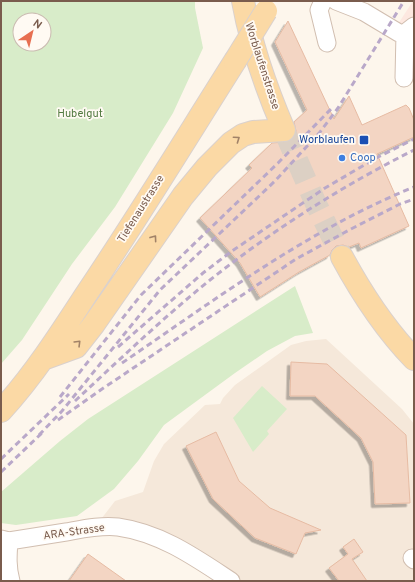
<svg xmlns="http://www.w3.org/2000/svg" width="415" height="582" font-family="Overpass,sans-serif">
<defs>
<filter id="shadow"><feDropShadow dx="-3.5" dy="3.5" stdDeviation="0" flood-color="#0004"/></filter>
</defs>
<rect width="100%" height="100%" fill="#fdf6ec"/>
<path fill="#f5e8da" d="M326 339 402 409 414 424V581H231L187 553 95 527 115 501 143 492 154 461 164 444 205 405 220 404 223 398 235 385 291 345 306 341Z"/>
<path fill="#fde8e0" d="M413 1H414V41L398 24Z"/>
<path fill="#d8ecc9" fill-rule="evenodd" d="M1 1H195V8L203 48 173 113 115 207 72 264 22 340 1 364ZM20 20H44V44H20Z
M295 286 313 333 295 336 267 351 235 373 164 425 138 461 114 489 77 516 16 525 1 523V492L60 441 88 419Z
M262 386 287 409 267 431 269 434 253 452 233 418Z"/>
<path fill="#f3d5c3" stroke="#e6bba3" filter="url(#shadow)" d="M288 21 334 119 349 96 362 125 406 105 409 108 414 120V137L377 154 409 226 361 248 359 243 349 247 343 245 336 246 332 250 330 255 299 272 260 297 240 263 200 218 252 168 249 165 272 143 285 142 290 141 294 137 296 131 294 122 307 110 275 42Z
M291 362 327 364 406 435 410 503 375 504 373 462 361 438 315 396H290Z
M216 432 239 481 270 508 321 530 305 533 296 554 255 538 213 499 186 446Z
M354 539 363 552 352 559 367 581H339L329 568 348 554 343 547Z
M88 554 126 581H69Z"/>
<g fill="none" stroke-linecap="round" stroke-linejoin="round">
<path stroke="#dcd0c4" stroke-width="22" stroke-dasharray="22 11" stroke-linecap="butt" d="M284 130 316 204 342 257"/>
<defs>
<path id="minor" d="M323 1 319 10 327 43
M336 1 364 12 399 33H405L414 26
M404 78 405 33
M1 539 9 541C28 538 47 535 66 532 83 529 101 525 118 527 161 533 196 558 231 581
M9 541C8 555 7 567 11 581
M412 558 414 560"/>
<path id="major" d="M342 257C362 294 384 328 414 359
M43 359 76 347 94 324 183 196 207 167 231 143 243 135 253 132 284 130C266 88 251 46 243 1
M1 411C33 376 59 336 85 296 137 219 185 140 235 61"/>
</defs>
<use href="#minor" stroke="#d1beb0" stroke-width="19"/>
<use href="#major" stroke="#dad1cd" stroke-width="24"/>
<use href="#minor" stroke="#fff" stroke-width="17"/>
<use href="#major" stroke="#fbd9a5" stroke-width="22"/>
<path stroke="#b9a8c9" stroke-width="3" stroke-dasharray="6 4" stroke-linecap="butt" d="M118 347 203 273 232 251 325 188 378 157 414 139
M122 363C216 299 308 230 414 187
M60 397 141 295 278 163 332 108
M75 401C119 360 163 318 210 280 273 230 342 186 414 150
M58 420 102 389 296 259 351 229 400 204 414 199
M39 435 62 411 160 290 275 181 320 132 338 108 404 1
M1 459 69 394
M1 472 43 432"/>
<defs>
<path id="major-bridge" d="M235 61 266 11"/>
</defs>
<use href="#major-bridge" stroke="#dad1cd" stroke-width="24" stroke-linecap="butt"/>
<use href="#major-bridge" stroke="#fbd9a5" stroke-width="22"/>
</g>
<defs><path id="oneway-chevron" d="M-2-3.5L2.5 0L-2 3.5" fill="none" stroke-width="1.6" stroke-linecap="round" stroke-linejoin="round"/></defs>
<g stroke="#a18267">
<use href="#oneway-chevron" transform="translate(237 139) rotate(-35)"/>
<use href="#oneway-chevron" transform="translate(154 238) rotate(-54)"/>
<use href="#oneway-chevron" transform="translate(78 343) rotate(-45)"/>
</g>
<rect fill="#1a4fb4" stroke="#fffaf3" stroke-width="1.5" x="359" y="135" width="10" height="10" rx="2"/>
<circle fill="#3f7fe0" stroke="#fffaf3" stroke-width="1.5" cx="342" cy="158" r="4"/>
<g text-anchor="middle" dominant-baseline="central" stroke-width="3.5" stroke-linejoin="round" paint-order="stroke">
<g font-size="11" fill="#7a5c4d" stroke="#fffaf3">
<text transform="translate(262 66) rotate(72)">Worblaufenstrasse</text>
<text transform="translate(141 209) rotate(-58)">Tiefenaustrasse</text>
<text transform="translate(74 532) rotate(-8)">ARA-Strasse</text>
</g>
<g font-size="11" fill="#537a41" stroke="#fffaf3">
<text x="80" y="114">Hubelgut</text>
</g>
<g font-size="11" fill="#164399" stroke="#fffaf3" text-anchor="end">
<text x="355" y="140">Worblaufen</text>
</g>
<g font-size="11" fill="#366cbe" stroke="#fffaf3" text-anchor="start">
<text x="350" y="158">Coop</text>
</g>
</g>
<rect width="415" height="582" fill="none" stroke="#7a5c4d" stroke-width="4"/>
<g transform="translate(32 32) rotate(35)"><circle r="19" fill="#fffaf3" stroke="#cabbb1"/>
<path d="M0-3L7 15L0 10L-7 15Z" fill="#e76f51"/>
<text y="-6" font-size="11" font-weight="bold" text-anchor="middle" fill="#7a5c4d">N</text>
</g>
</svg>
